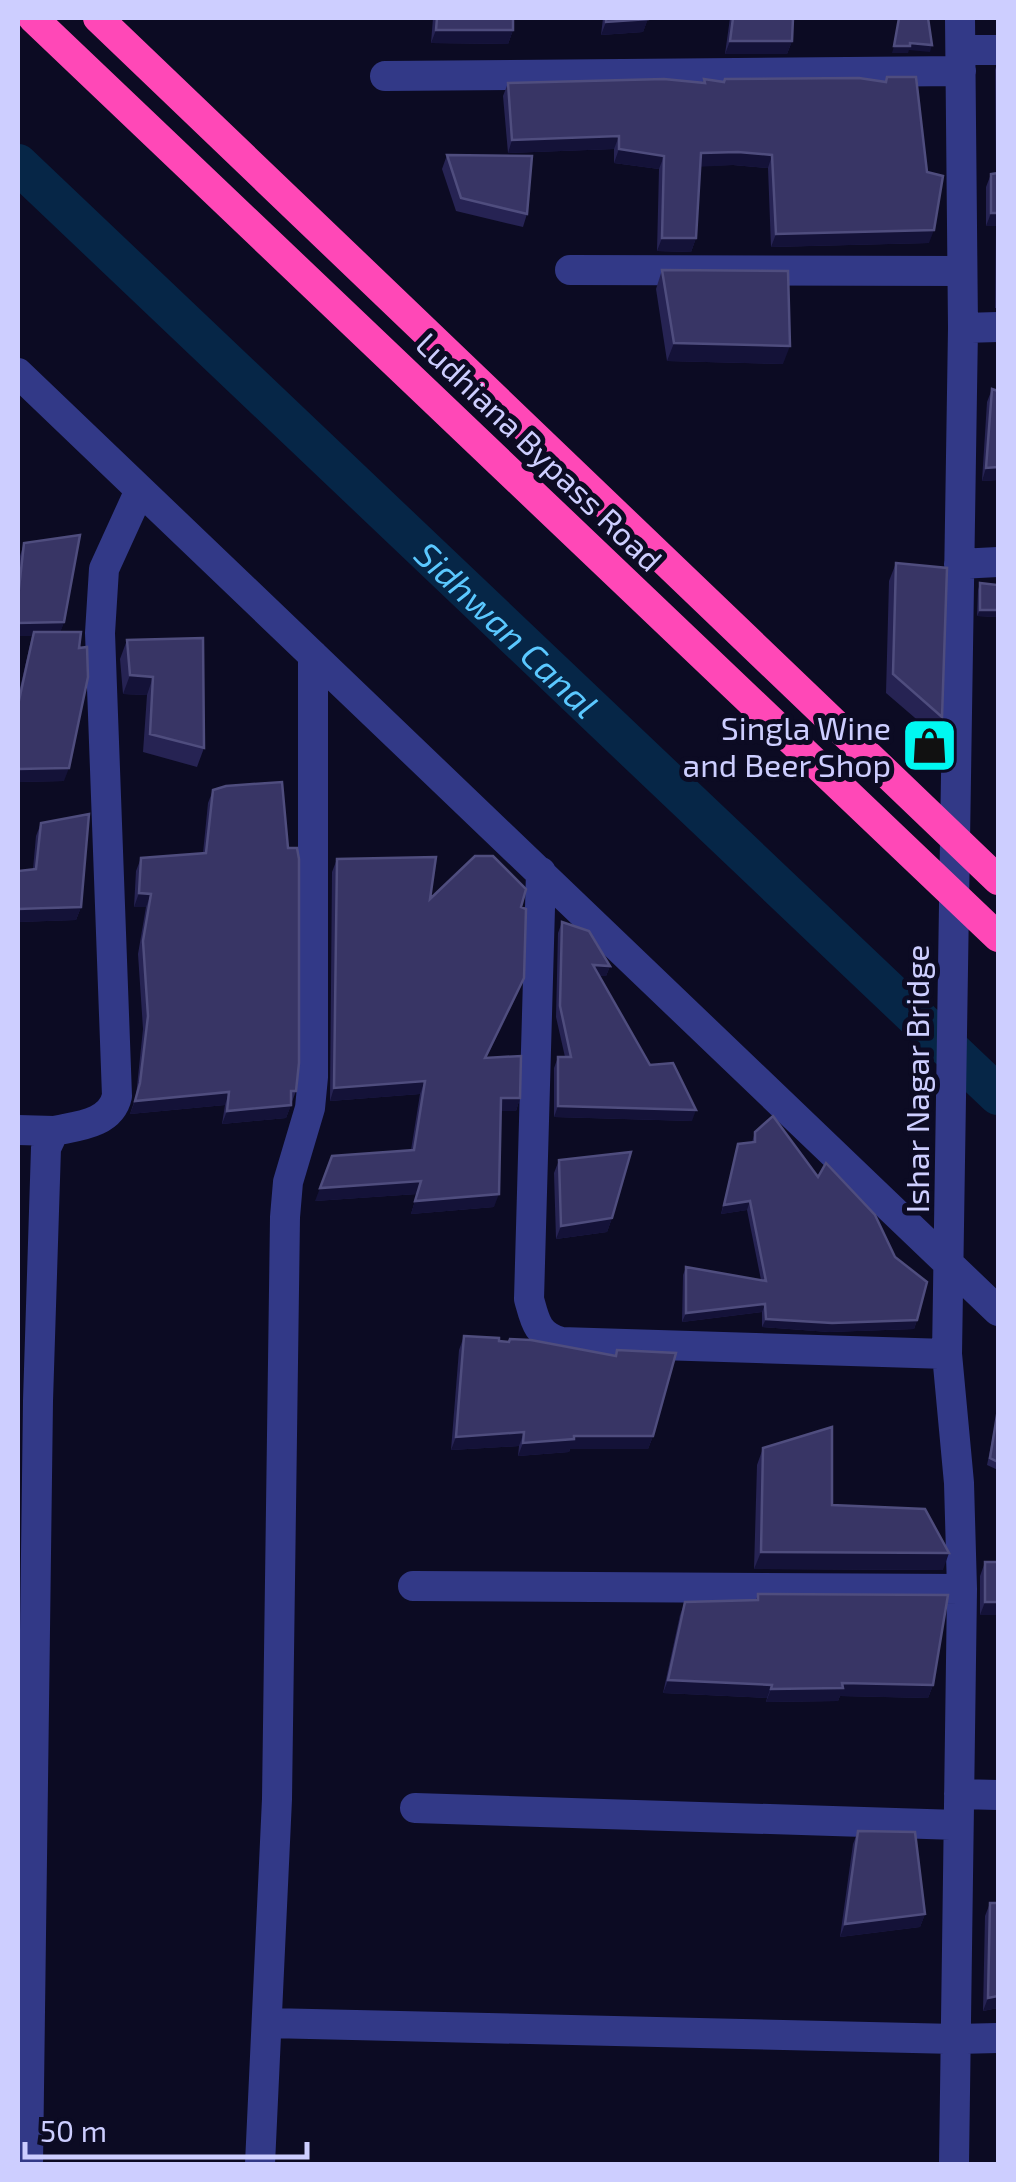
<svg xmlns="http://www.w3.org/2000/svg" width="1016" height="2182" font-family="'Exo 2',sans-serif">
<rect width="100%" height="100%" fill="#0c0b23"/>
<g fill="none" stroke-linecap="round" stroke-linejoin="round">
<path stroke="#062647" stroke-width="40" id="s1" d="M18 164 998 1095"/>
<path stroke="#323987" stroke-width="30" d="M962 50H998
M385 76 961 71
M570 270 961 271
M963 328 998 327
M18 373 998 1311
M959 564 998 562
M541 872 529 1299C535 1321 537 1335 561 1342L947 1354
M18 1130 54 1131
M413 1586 962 1589
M959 1794 998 1795
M415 1808 958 1825
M268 2023 956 2039 998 2038
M28 2164 38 1401 46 1148 54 1131C77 1126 111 1124 117 1096L100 633 104 569 140 490
M260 2164 277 1799 285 1217 288 1182 310 1108 313 1077V655
M954 2164 962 1589 959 1483 947 1354 963 328 960 18"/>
<path stroke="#ff48b7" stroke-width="30" d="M33 18 998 937
M98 18 998 880"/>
</g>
<path fill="#262353" d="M433 18H513V30L508 44 431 43Z
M603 18H648L643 32 601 35Z
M730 18H793L792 41 787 54H725Z
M998 60V308H995L996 226H986V187L991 174 996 173 995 70Z
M887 77 929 243 771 247 768 168 733 165 700 166 696 238 691 252 657 251 659 169 614 163V149L508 153 503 96 508 83H702L704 79 724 82H885Z
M447 155 527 214 523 227 456 211 442 169Z
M662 270 783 364 667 361 656 289Z
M992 389 998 391V480L982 481 987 402Z
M24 543 64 622 60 632 64 781 18 782V697L32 636H18V572L20 556Z
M896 563 942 717 936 736 886 693 889 581Z
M980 583 998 585V617L977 616 978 590Z
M127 640 204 748 197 767 143 752 147 695 123 694 120 659Z
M213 790 296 1091 286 1118 222 1124 225 1105 130 1114 136 1096 143 1029 138 954 146 907H134L136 871 141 858 203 853 208 803Z
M41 823 81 907 76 920 18 922V871L33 869 36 836Z
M337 859 430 899 521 907 524 978 486 1058 520 1098 516 1111H501L494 1207 411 1214 417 1194 315 1201 411 1150 420 1094 330 1101 332 872Z
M562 922 610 966 606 976H599L650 1065 692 1121 554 1117V1068L558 1057H565L556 1017 558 933Z
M755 1132 917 1320 914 1329 829 1332 762 1327V1312L682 1322 683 1275 686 1267 761 1280 747 1210 721 1214 738 1144 752 1142Z
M559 1160 612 1218 607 1232 556 1239 554 1173Z
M464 1336 615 1355 617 1350 653 1436 648 1449H570L569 1452 518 1456 519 1446 451 1450 459 1350Z
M997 1415 998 1416V1470L987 1465Z
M763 1448 832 1505 943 1570 754 1569 757 1465Z
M985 1562 998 1615H980V1576Z
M758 1594 933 1685 928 1698 840 1696 838 1701 766 1702 767 1698 663 1693 680 1615 685 1602 756 1600Z
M858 1831 925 1914 920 1927 840 1937 853 1844Z
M990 1903 998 2008 983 2011 985 1916Z"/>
<path fill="#141238" d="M648 19 643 32 601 35 606 22Z
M436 30H513L508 44 431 43Z
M730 41H792L787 54H725Z
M910 43 932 45 930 52 909 50 908 53H892L894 46Z
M619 136 614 149 508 153 512 140Z
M619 149 664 156 659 169 614 163Z
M738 152 772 155 768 168 733 165 696 167 701 153Z
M991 213H998L996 226H986Z
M934 230 929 243 771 247 776 234Z
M662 238H696L691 252 657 251Z
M674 343 790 346 783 364 667 361Z
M998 467V480L982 481 986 468Z
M980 610H998V617L977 616Z
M64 622 59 636H18V623Z
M130 675 153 677 147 695 123 694Z
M69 768 64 781 18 782V769Z
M139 893 151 894 146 907H134Z
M81 907 76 920 18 922V909Z
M593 965 610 966 606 976H589Z
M524 978 519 991 480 1071 485 1058Z
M425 1081 420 1094 330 1101 334 1088Z
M229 1092 225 1105 130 1114 135 1101Z
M501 1098H520L516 1111H496Z
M291 1105 286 1118 222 1124 227 1111Z
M558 1106 696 1110 692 1121 554 1117Z
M421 1181 417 1194 315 1201 320 1188Z
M499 1194 494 1207 411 1214 415 1201Z
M750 1201 747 1210 721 1214 724 1205Z
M612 1218 607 1232 556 1239 561 1226Z
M765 1304 762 1312 682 1322 686 1313Z
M766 1319 917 1320 914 1329 829 1332 762 1327Z
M524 1432 519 1446 451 1450 456 1437Z
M574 1436H653L648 1449H570L569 1452 518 1456 523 1443Z
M761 1552 949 1553 943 1570 754 1569Z
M985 1602H998V1615H980Z
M668 1680 772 1685 767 1698 663 1693Z
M842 1683 933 1685 928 1698 840 1696 838 1701 766 1702 771 1689Z
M925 1914 920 1927 840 1937 845 1924Z
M998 1996V2008L983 2011 988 1998Z"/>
<path fill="#383565" stroke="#4f4d7e" stroke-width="2.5" d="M437 18H513V30H436Z
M606 18H648V19L606 22Z
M733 18H793L792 41H730Z
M899 18H928L932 45 910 43V46H894Z
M887 77H916L927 172 943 176 934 230 776 234 772 155 738 152 701 153 696 238H662L664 156 619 149V136L512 140 508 83 664 79 705 83 704 79 724 82 725 79 859 78 886 82Z
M447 155 532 156 527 214 461 198Z
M998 173V213H991V174Z
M662 270 788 271 790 346 674 343Z
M992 389 998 391V467L986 468Z
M80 535 64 622 18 623V597L24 543Z
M896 563 947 568 942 717 893 674Z
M980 583 998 585V610H980Z
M34 632H81L79 648 87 647 88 677 69 768 18 769V705Z
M203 638 204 748 150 734 153 677 130 675 127 640Z
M282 782 288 848H297L299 859V1063L296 1091H291V1105L227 1111 229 1092 135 1101 140 1083 148 1016 143 941 151 894 139 893 141 858 206 853 213 790 226 786Z
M89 814 81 907 18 909V871L36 869 41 823Z
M475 856H493L526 889 521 907 526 909 524 978 485 1058 521 1056 520 1098H501L499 1194 415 1201 421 1181 320 1188 332 1156 414 1150 425 1081 334 1088 337 859 436 857 430 899Z
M562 922 589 931 610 966 593 965 650 1065 673 1063 696 1110 558 1106V1057H571L560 1006Z
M773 1116 818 1177 826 1163 875 1215 895 1257 927 1282 917 1320 832 1323 766 1319 765 1304 686 1313V1267L766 1281 750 1201 724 1205 738 1144 755 1142V1132Z
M631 1152 612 1218 561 1226 559 1160Z
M464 1336 499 1338V1341L509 1342 510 1339 531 1340 616 1356 617 1350 676 1353 653 1436H574V1439L523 1443 524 1432 456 1437Z
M997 1415 998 1416V1462L990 1458Z
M832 1427V1505L925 1509 949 1553 761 1552 763 1448Z
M985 1562H998V1602H985Z
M758 1594 948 1595 933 1685 842 1683 843 1688 771 1689 772 1685 668 1680 685 1602 758 1600Z
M858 1831 915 1832 925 1914 845 1924Z
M990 1903H998V1996L988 1998Z"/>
<defs>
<symbol id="shop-square" viewBox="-11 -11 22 22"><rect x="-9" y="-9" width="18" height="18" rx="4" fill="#00f8f1" stroke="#0c0b23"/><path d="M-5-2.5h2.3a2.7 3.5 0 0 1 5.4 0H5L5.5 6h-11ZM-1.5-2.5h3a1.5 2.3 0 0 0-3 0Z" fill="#111"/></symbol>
</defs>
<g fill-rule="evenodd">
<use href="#shop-square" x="898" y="714" width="63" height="63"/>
</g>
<g text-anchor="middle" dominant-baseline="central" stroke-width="10" stroke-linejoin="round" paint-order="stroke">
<g font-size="32" fill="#cdceff" stroke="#0c0b23">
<text transform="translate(540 451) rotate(44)">Ludhiana Bypass Road</text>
<text transform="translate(916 1079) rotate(-90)">Ishar Nagar Bridge</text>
</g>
<g font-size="32" fill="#cdceff" stroke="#0c0b23" text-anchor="end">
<text x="891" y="727">Singla Wine<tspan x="891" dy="37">and Beer Shop</tspan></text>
</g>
<g font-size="35" font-style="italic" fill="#5bc8ff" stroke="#0c0b23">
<text stroke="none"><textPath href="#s1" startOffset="675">Sidhwan Canal</textPath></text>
</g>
</g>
<rect width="1016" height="2182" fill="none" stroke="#cdceff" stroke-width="40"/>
<path d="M25 2142v15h282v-15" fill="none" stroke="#cdceff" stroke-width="5"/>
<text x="40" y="2142" font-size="30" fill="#cdceff" stroke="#0c0b23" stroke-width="8" paint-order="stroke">50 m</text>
</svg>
